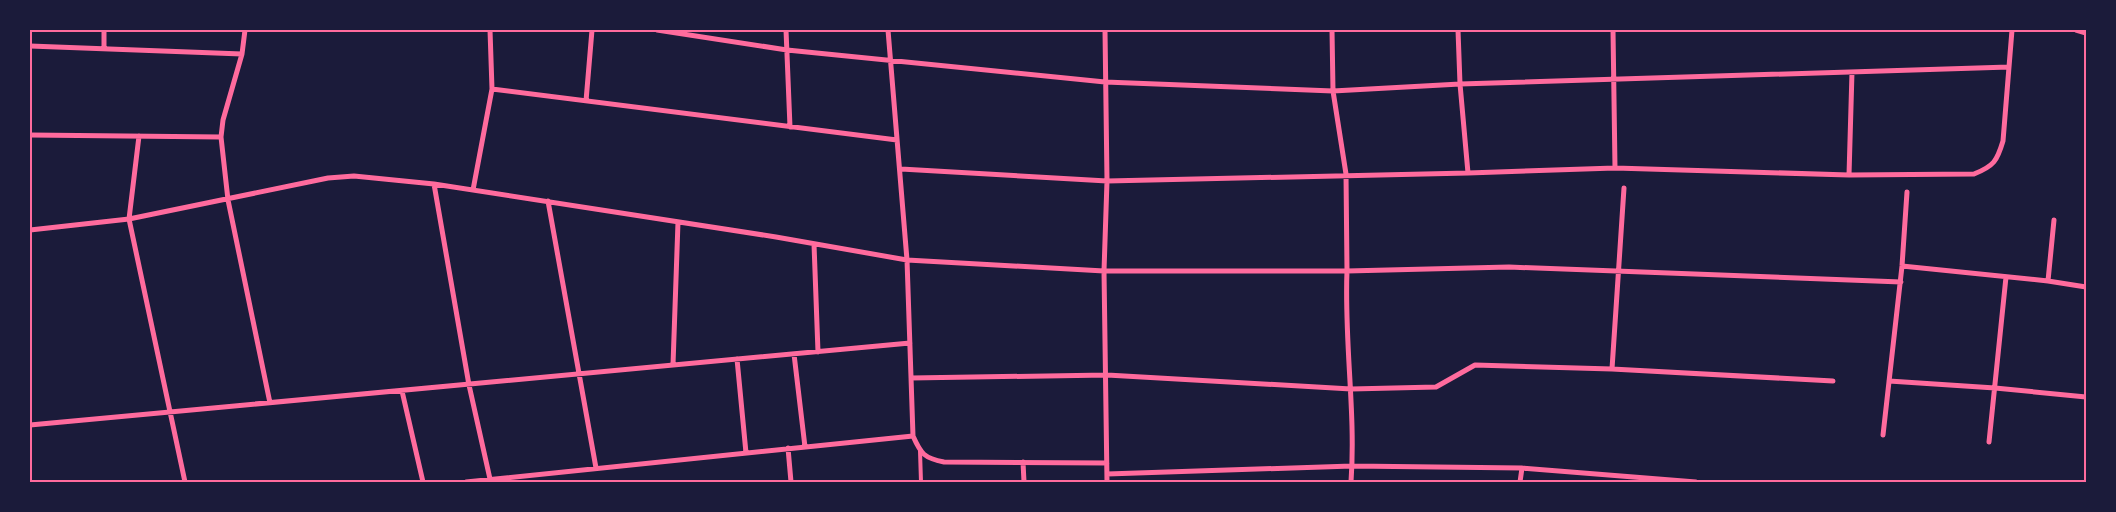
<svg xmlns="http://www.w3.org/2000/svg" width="2116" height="512" font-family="Raleway,sans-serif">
<rect width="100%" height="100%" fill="#1b1b3a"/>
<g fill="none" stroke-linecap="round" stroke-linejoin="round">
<path stroke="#ff6b9d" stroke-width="4" d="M920 451 921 482"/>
<path stroke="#ff6b9d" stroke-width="5" d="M245 30 242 54 223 120 221 137 228 200 270 403
M657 30 787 50 1105 82 1333 91 1460 84 2009 67
M786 30 790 127
M888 30 907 260 913 436C921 454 924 458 944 462L1107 463
M1105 30 1107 181 1104 271 1107 482
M1332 30 1333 91 1346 174 1347 271 1509 267 1901 282
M1458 30 1460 84 1468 173
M1613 30 1615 168
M2076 30 2086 33
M30 46 242 54
M104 49V30
M492 89 897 140
M586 101 592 30
M30 135 221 137
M139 136 129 219 185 482
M901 169 1107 181 1468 173 1615 168 1849 175 1974 174C1994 166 1997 161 2003 141L2012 30
M1849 175 1852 72
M434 184 469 385 490 479
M473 190 492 89 490 30
M548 201 596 468
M30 230 129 219 328 178 354 176 434 184 776 237 907 260 1104 271H1347C1344 342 1356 412 1351 482
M814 244 818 352
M1902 266 2048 281 2086 287
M2048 281 2054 220
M794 354 805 447
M737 359 746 453
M673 365 678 222
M1612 369 1624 188
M911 378 1107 375 1351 389 1436 387 1475 365 1612 369 1833 381
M1889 381 1995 388 2086 397
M402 391 423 482
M30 425 910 343
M1883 435 1902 266 1907 192
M1989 442 2006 277
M788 448 791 482
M1023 462 1024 482
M1107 474 1352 466 1522 468 1696 482
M466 482 913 436
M1520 482 1522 468"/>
</g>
<rect width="2116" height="512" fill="none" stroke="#1b1b3a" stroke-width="62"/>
<rect x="31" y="31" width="2054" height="450" fill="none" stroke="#ff6b9d" stroke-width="2"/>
</svg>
